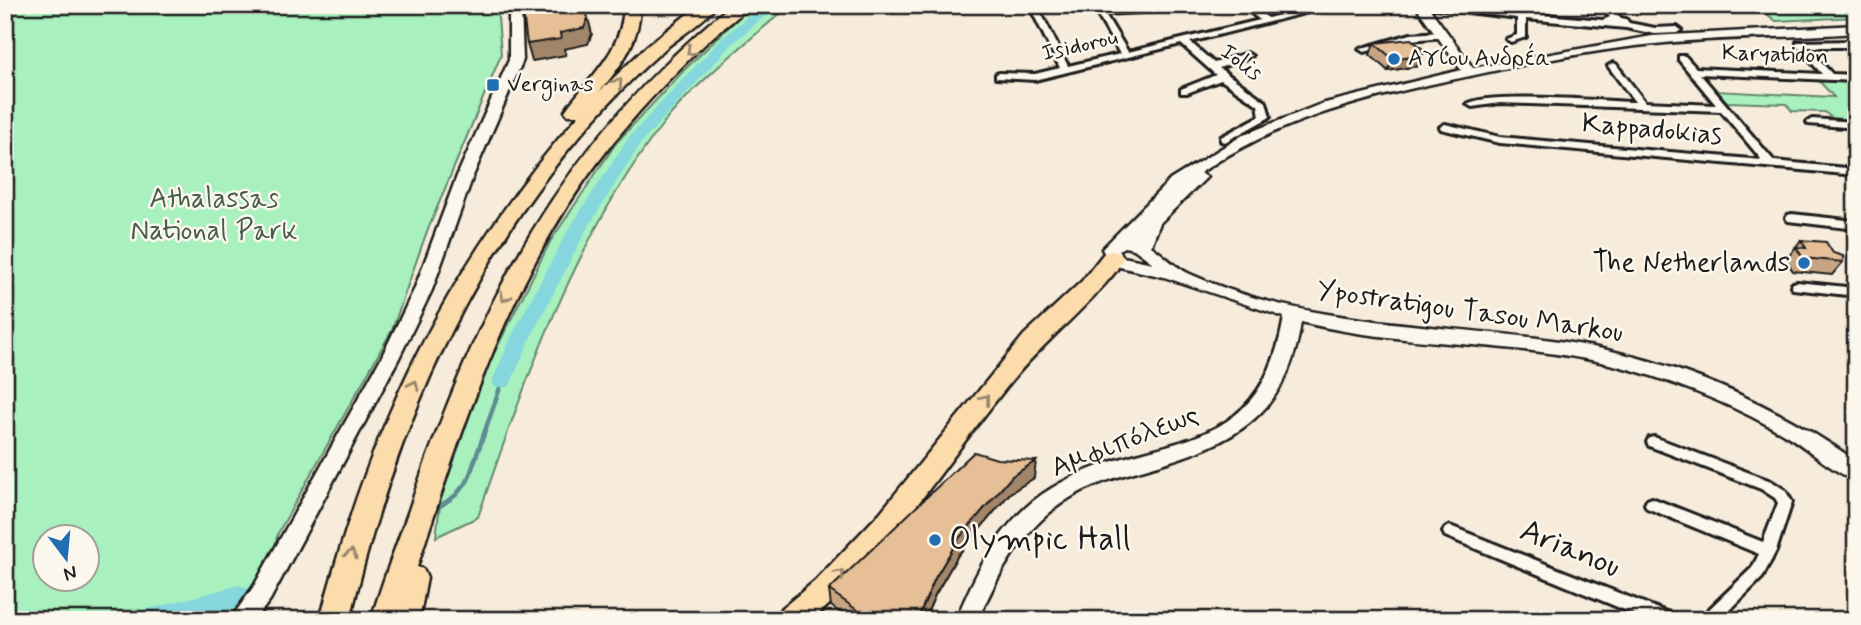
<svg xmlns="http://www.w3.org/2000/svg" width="1861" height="625" font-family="Mynerve,sans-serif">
<rect width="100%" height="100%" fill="#f7ecdb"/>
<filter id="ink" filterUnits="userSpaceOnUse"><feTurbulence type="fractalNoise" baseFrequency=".0143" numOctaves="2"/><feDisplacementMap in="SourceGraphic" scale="14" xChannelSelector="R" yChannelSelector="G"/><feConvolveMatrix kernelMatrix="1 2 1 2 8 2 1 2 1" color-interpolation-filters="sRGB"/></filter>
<g filter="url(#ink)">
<path fill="#a8f0be" stroke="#62866d" stroke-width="2" fill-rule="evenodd" d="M5 5H497L501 55 426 234 392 330 278 533 261 603 260 620H5ZM46 538H88V580H46Z
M752 5H790C750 40 694 84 662 125 576 236 523 385 478 517L436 537 442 488 483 375 550 242 616 143 685 69Z
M1755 5H1856V17L1776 21Z
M1819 81 1852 82 1856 86V121L1834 119 1824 112 1792 111 1786 104 1727 102 1717 91 1834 97Z"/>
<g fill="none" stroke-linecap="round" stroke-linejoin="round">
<path stroke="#5b8c90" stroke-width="4.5" d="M436 509 456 495 468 480 502 382"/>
<path fill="#85d7dd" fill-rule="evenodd" d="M761 5H777L729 47 641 143 585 232 532 335 509 387H495L492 382 512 335 567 232 629 137 719 41Z
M239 585 248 588 251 596 248 604C203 620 181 620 135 620L138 612Z"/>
<defs>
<path id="street" d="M1029 5H1037L1068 66 1120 54 1092 5H1100L1102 9 1179 5V9L1176 10 1105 14 1128 52 1260 20 1241 5H1251L1268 18 1320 5H1336L1190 42 1214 63 1247 53 1252 56 1219 68 1266 102 1270 117 1225 142 1221 141V137L1260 116 1258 105 1221 80 1187 93H1181V89L1216 75 1181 44 1035 80 996 78V74L999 73 1035 74 1060 68Z
M1431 5H1457L1521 13 1603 20 1610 17 1600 5H1609L1621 18 1626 19 1629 23 1655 28 1677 27 1681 30 1677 33 1655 34 1626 28 1526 19V37L1511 42 1506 39 1517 35V18L1435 8Z
M1440 32 1444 35 1443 37 1411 40 1364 52 1359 49 1411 34Z
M1856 41V47H1807L1832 74 1856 75V81L1700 74 1774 161 1856 169V175L1500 143 1441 129 1440 127 1445 124 1500 137 1762 160 1721 111 1500 103 1472 107 1467 104C1487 91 1604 101 1635 102L1608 66 1613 63 1616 64 1645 102 1716 105 1679 60V56H1685L1696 68 1822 74 1797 46V42Z
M1812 119 1856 122V128L1808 124 1807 122Z
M1792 214 1856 221V229L1788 221 1786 218 1788 215Z
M1797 282 1856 288V296L1793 289 1791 286 1793 283Z
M1654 437 1771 481 1785 490 1792 502 1776 551 1762 578 1720 620H1701L1703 615 1752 568 1759 554 1647 508 1645 504 1647 500 1652 498 1763 542 1778 503 1775 498 1761 489 1649 446 1647 442 1649 438Z
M1450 526 1674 615 1676 620H1649L1445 536 1443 532 1445 528Z"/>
<path id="secondary" d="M509 5H521L523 60 473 176 432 290 399 358 270 600 255 620H230L254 586 381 358 414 290 457 176 509 60Z
M1415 5H1427L1473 68 1652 36 1856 25V33C1789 38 1722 37 1655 44 1583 51 1512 67 1441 82 1357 100 1272 123 1200 173L1207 177 1160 223 1151 246C1164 255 1176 268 1190 274 1306 327 1435 323 1559 341 1666 357 1767 399 1856 461V480C1832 472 1810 450 1789 437 1740 408 1687 386 1632 370 1524 339 1409 349 1301 322 1288 416 1233 444 1148 468 1120 476 1090 484 1065 501 1022 530 998 573 978 620H956C977 569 1003 517 1052 488 1151 427 1259 469 1284 317L1164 277 1111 265 1102 249 1170 180 1243 135 1321 104 1461 70ZM1124 247 1134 249 1153 263 1123 257 1119 250Z"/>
<path id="highway" d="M624 5H640C640 41 621 66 599 92L647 46 699 5H717C702 24 678 37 660 53 642 69 624 87 607 105 473 249 394 430 350 620H320C370 426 446 267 579 115H568L565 111C590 76 623 52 624 5Z
M731 5H749C737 20 719 30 705 44 669 78 635 114 605 153 509 276 465 421 417 567L423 569 427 578 419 620H371C382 583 396 546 409 510 480 301 557 148 731 5Z
M1112 251 1120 253 1123 258 1116 271C1084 311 1042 343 1010 383 945 463 891 552 812 620H775L780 610 815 581 879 514 1024 335 1082 281 1104 253Z"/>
</defs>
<use href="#street" stroke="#1c1c1c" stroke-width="6"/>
<use href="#secondary" stroke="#1c1c1c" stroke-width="5"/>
<use href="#highway" stroke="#1c1c1c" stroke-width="5"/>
<use href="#street" fill="#fbf7ec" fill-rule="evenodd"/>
<use href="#secondary" fill="#fbf7ec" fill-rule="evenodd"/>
<use href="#highway" fill="#fddcac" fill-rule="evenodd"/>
</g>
<path fill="#c7a482" stroke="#1c1c1c" stroke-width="2" d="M1374 43 1424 50 1418 66 1388 71 1370 55Z
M1801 240 1833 253 1843 262 1832 275 1793 271 1786 260Z
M1034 478 1010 493 958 555 935 595 924 620H850L831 606 829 590Z"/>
<path fill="#a2866a" stroke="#1c1c1c" stroke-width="2" d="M588 18 592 34 588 44 564 49 566 55 532 61 527 44 560 33Z
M1424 50 1418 66 1388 71 1393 59Z
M1036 461 1034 478 1010 493 958 555 935 595 924 620H917L935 578 959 538 1012 476Z"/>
<path fill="#e7bf97" stroke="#1c1c1c" stroke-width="2" d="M522 5H584L588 18 584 28 560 33 561 39 527 44Z
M1411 39 1424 50 1420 51 1423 54 1393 59 1374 43Z
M1801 240 1826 242 1833 253 1843 256V262L1803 258 1796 247 1806 248Z
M974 452 997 459 1036 461 1012 476 959 538 935 578 917 620H871L829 590Z"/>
<defs><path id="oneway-chevron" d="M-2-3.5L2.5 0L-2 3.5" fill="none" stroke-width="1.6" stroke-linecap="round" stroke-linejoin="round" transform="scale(1.75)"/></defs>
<g stroke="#98866b">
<use href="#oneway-chevron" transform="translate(691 51) rotate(136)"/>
<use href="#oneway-chevron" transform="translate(618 83) rotate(-49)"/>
<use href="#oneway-chevron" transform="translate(505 297) rotate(118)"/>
<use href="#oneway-chevron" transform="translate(414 385) rotate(-65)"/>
<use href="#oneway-chevron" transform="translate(985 399) rotate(-52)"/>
<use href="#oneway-chevron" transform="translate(351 554) rotate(-76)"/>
<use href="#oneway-chevron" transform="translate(840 574) rotate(-46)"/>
</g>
</g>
<g fill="#1f6fb2" stroke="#fbf7ec" stroke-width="2.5">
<circle cx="1394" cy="59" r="7"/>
<rect x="486" y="78" width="14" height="14" rx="3.5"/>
<circle cx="1804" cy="263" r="7"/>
<circle cx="935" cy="540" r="7"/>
</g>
<g text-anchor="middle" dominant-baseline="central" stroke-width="5" stroke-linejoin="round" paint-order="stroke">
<g font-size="23" fill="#1c1c1c" stroke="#fbf7ec">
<text transform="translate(1080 46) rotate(-13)">Isidorou</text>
<text transform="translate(1775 55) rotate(2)">Karyatidon</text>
<text transform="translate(1241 63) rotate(36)">Iolis</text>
</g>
<g font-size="23" fill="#1c1c1c" stroke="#fbf7ec" text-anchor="start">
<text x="1408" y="59">Αγίου Ανδρέα</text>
<text x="507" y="85">Verginas</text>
</g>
<g font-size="28" fill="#1c1c1c" stroke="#fbf7ec">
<text transform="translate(1652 130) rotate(5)">Kappadokias</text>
<text transform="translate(1470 312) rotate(8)">Ypostratigou Tasou Markou</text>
<text transform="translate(1125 442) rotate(-21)">Αμφιπόλεως</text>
</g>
<g font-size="28" fill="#465c4d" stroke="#fbf7ec">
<text x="214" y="199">Athalassas<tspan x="214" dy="32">National Park</tspan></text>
</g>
<g font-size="28" fill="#1c1c1c" stroke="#fbf7ec" text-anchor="end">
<text x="1790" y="263">The Netherlands</text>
</g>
<g font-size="33" fill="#1c1c1c" stroke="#fbf7ec" text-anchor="start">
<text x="949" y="540">Olympic Hall</text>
</g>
<g font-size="33" fill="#1c1c1c" stroke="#fbf7ec">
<text transform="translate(1570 549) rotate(22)">Arianou</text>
</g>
</g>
<rect width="1861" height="625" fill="none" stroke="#fbf7ec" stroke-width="28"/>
<rect x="14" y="14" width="1833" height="597" fill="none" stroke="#1c1c1c" stroke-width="2.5" filter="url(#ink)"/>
<g transform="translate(66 558) rotate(164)"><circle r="33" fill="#fbf7ec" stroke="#a29f99" stroke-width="2"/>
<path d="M0-5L12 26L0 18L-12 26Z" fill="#1f6fb2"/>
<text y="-10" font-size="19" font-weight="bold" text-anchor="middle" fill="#1c1c1c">N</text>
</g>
</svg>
